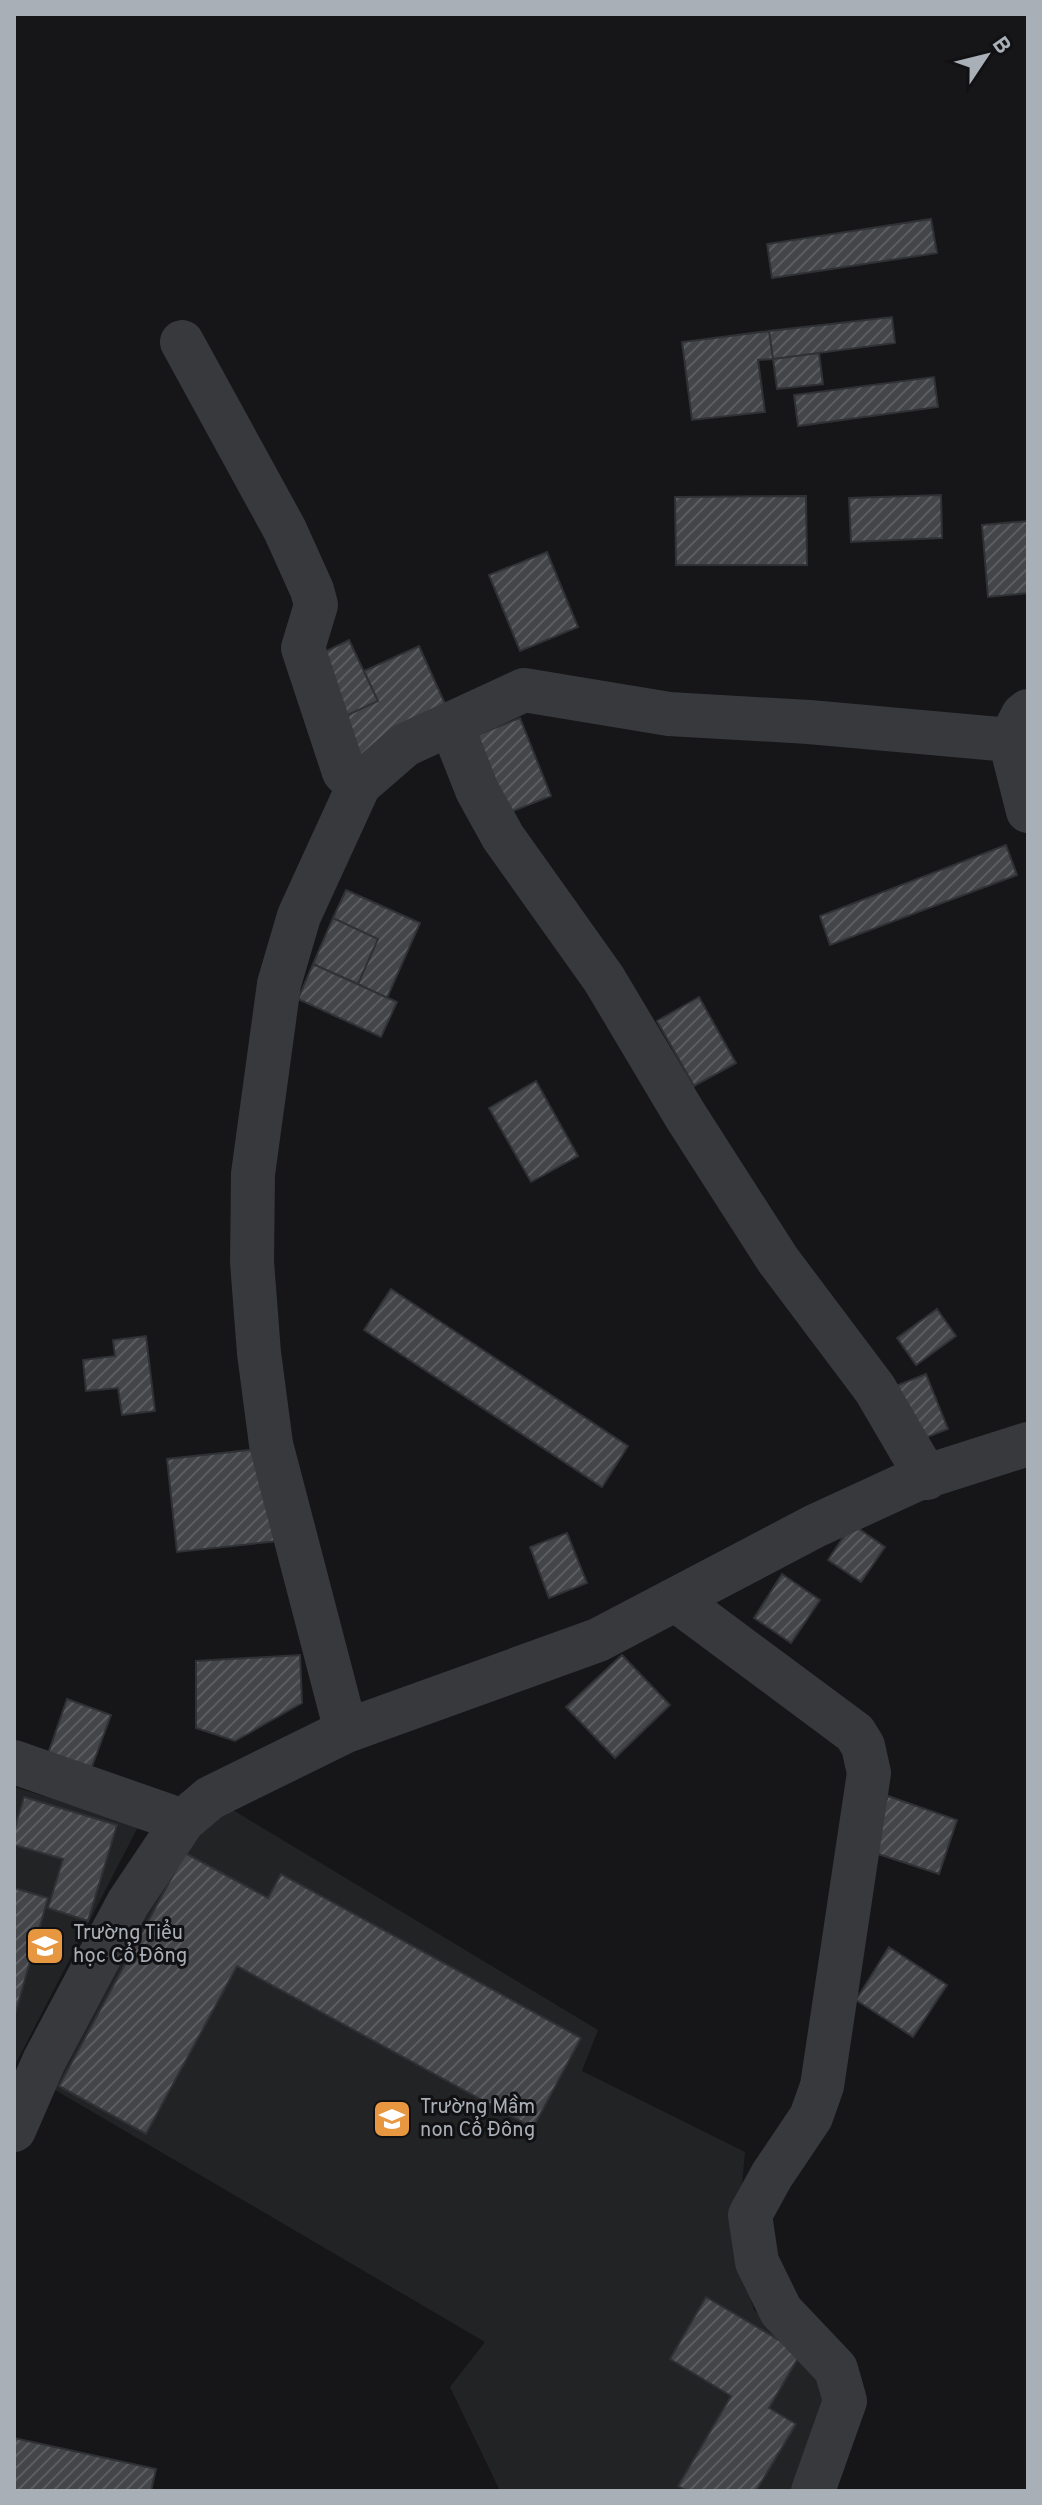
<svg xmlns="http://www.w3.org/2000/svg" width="1042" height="2505" font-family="Overpass,sans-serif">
<defs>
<pattern id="building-hatch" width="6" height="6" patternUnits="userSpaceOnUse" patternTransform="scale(2)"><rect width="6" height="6" fill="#434548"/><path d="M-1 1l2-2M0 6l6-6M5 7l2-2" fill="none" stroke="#5b5d60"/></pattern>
</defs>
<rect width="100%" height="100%" fill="#161618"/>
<path fill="#222325" d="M14 1787 139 1825 14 2067Z
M228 1807 598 2030 582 2071 745 2152 736 2253 754 2310 829 2381 794 2491H500L450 2387 485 2342 50 2087 88 2007 189 1843Z"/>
<path fill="url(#building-hatch)" stroke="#303134" stroke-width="2" d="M931 219 937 253 772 278 767 244Z
M892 317 895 343 773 359 769 331Z
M769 331 773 359 758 360 765 412 692 420 682 342Z
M819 353 823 384 777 389 773 359Z
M934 377 938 407 798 426 794 395Z
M941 495 942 538 851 542 849 498Z
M806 496 807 565H676L675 497Z
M1028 521V593L988 597 982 525Z
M547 552 578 627 520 651 489 575Z
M349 640 378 701 339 719 310 659Z
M419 646 451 717 358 760 339 719 378 701 364 671Z
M520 718 551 796 498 817 467 739Z
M1006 845 1017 875 830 945 820 916Z
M346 890 420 923 387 998 358 984 378 939 333 918Z
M333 918 378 939 358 984 313 964Z
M313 964 397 1002 381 1037 298 999Z
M699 997 736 1063 694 1086 657 1021Z
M536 1081 578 1156 531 1182 489 1108Z
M391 1289 628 1446 602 1487 364 1330Z
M937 1309 956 1336 916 1365 897 1338Z
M146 1336 155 1411 122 1415 118 1388 86 1391 83 1360 115 1356 113 1340Z
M926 1374 948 1429 914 1442 893 1387Z
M267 1448 278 1541 177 1552 167 1459Z
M852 1524 885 1547 861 1582 828 1560Z
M567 1533 587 1583 549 1598 530 1547Z
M782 1574 820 1600 791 1643 754 1618Z
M300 1655 302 1703 235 1741 196 1728V1661Z
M622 1655 670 1705 615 1758 566 1707Z
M67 1699 111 1715 91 1769 48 1754Z
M888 1796 957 1820 939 1874 869 1851Z
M24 1797 117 1825 88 1921 48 1908 63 1859 14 1845V1831Z
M185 1853 268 1898 281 1874 581 2038 533 2128 237 1966 146 2134 59 2086Z
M14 1888 48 1898 14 2018Z
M889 1947 947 1985 913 2037 856 2000Z
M706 2297 801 2353 769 2408 796 2424 756 2491H687L678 2486 731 2396 670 2359Z
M14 2438 156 2469 151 2491H14Z"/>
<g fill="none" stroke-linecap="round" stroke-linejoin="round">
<path stroke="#37393d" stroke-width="44" d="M182 342 285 530 312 590 316 605 303 648 344 772 359 785
M1028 711 1023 715 1010 740 1028 811
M451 724 477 790 503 837 604 979 685 1115 778 1260 875 1389 927 1478
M676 1600 855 1733 863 1746 869 1773 822 2086 811 2117 772 2175 750 2215 757 2262 781 2311 836 2369 845 2401 813 2491
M346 1731 598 1640 815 1526 915 1480 1028 1444
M14 1762 183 1821
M14 2130 44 2061 128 1903 183 1821 210 1798 346 1731 271 1444 259 1353 252 1262 253 1174 279 984 299 916 359 785 405 745 524 690 669 714 809 722 1010 740"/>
</g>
<defs>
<symbol id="school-square" viewBox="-11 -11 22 22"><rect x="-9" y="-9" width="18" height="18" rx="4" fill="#e79740" stroke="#111113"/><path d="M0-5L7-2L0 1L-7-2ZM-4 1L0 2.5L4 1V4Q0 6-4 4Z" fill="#fff"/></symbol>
</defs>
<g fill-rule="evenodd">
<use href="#school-square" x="23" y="1924" width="44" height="44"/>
<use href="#school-square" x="370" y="2097" width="44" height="44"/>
</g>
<g text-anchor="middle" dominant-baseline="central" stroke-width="6" stroke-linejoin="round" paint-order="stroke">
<g font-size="20" fill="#a9afb7" stroke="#111113" text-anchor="start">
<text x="73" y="1934">Trường Tiểu<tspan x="73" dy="23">học Cổ Đông</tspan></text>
<text x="420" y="2108">Trường Mầm<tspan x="420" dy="23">non Cổ Đông</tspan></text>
</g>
</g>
<rect width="1042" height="2505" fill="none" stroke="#a9afb7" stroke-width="32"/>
<g transform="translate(986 56) rotate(55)" stroke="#111113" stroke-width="6" paint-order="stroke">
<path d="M0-6L14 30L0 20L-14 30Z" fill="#a9afb7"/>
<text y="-12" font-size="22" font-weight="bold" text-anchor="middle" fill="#a9afb7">B</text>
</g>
</svg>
